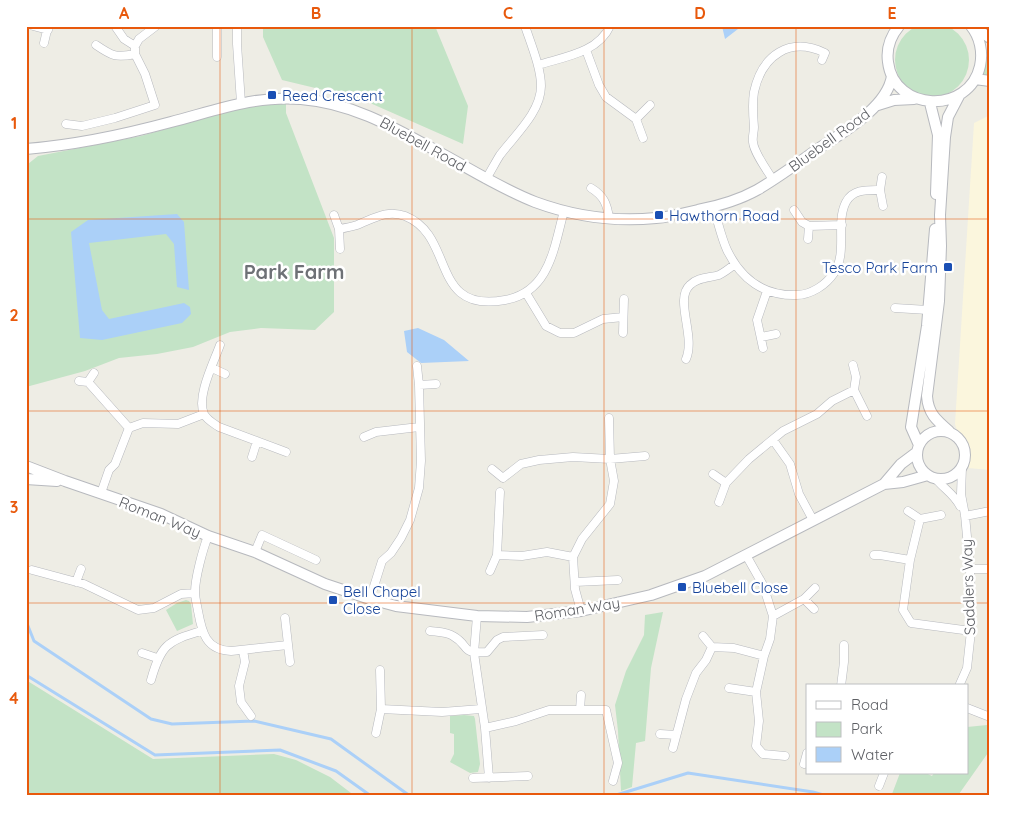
<svg xmlns="http://www.w3.org/2000/svg" width="1016" height="822" font-family="Quicksand,sans-serif">
<rect width="100%" height="100%" fill="#eeede5"/>
<path fill="#fbf6dd" d="M990 115V470L968 468 955 424 974 123Z"/>
<path fill="#c3e3c6" d="M895 60a37 37 0 1 1 74 0a37 37 0 1 1-74 0Z
M263 26H435L468 106 463 144 361 99 282 80 263 37Z
M985 49 990 51V76H984Z
M272 104H286V113L334 238V312L315 330 261 328 230 332 193 347 157 354 119 358 85 371 26 387 28 164 38 156 141 136 235 109Z
M186 600 189 601 191 604 193 624 177 631 166 610 177 603Z
M663 612 651 668 645 741 636 743 632 787 621 791 618 731 615 705 626 671 644 635 645 615Z
M26 680 153 759 274 754 296 760 330 777 355 796H26Z
M464 715 474 716 475 719 480 764 478 772 470 773 450 762 454 754V734L450 733V716Z
M987 725 990 727V750L959 794 955 796 892 794 900 773H926L932 776 934 773H967V727Z"/>
<path fill="#abd0f8" d="M722 26H738V29L725 39Z
M177 214 184 222 189 290 177 287 174 244 166 234 89 243 102 310 109 319 184 303 190 307 191 314 182 323 102 340 80 338 71 232 88 220Z
M418 328 444 340 469 361 421 363 407 352 404 331Z"/>
<g fill="none" stroke-linecap="round" stroke-linejoin="round">
<path stroke="#abd0f8" stroke-width="3" d="M26 621 34 641 151 719 172 724 254 721 331 739 410 796
M26 675 155 755 280 750 336 771 371 796
M613 796 688 773 813 792 827 796"/>
<defs>
<path id="minor" d="M33 26 48 30
M115 26 124 39 135 46
M217 26V57
M237 26V44L241 103
M44 43 48 26
M96 45C112 56 116 58 135 54
M586 50 599 85 606 97 636 119 643 138
M538 65C563 57 598 53 610 26
M636 119 650 105
M66 124 82 126 115 118 155 105 145 74 135 54V46L139 39 156 26
M882 177 880 190 883 206
M486 179C491 171 495 163 500 155 515 135 541 112 541 86 541 68 531 44 525 26
M773 180C767 170 754 153 753 142 752 138 754 132 754 127 753 115 752 104 754 92 762 55 790 36 825 53L822 60
M591 188C604 196 607 204 609 218
M713 207C718 221 721 237 727 250 741 279 764 296 796 295 811 295 826 285 834 273 848 252 835 223 846 202 853 189 867 190 880 190
M794 210 802 222 809 226 842 225
M334 215 339 229 340 249
M339 229C345 228 351 227 357 225 373 219 387 209 405 216 456 236 429 314 505 300 550 292 554 247 564 211
M808 239 809 226
M526 293 546 326 560 333H574L603 319 623 317
M895 308 928 310
M623 333 624 299
M761 337 776 334
M220 345C214 362 196 397 204 414 207 420 213 423 219 427L286 452
M763 348 757 320 767 291
M686 359C696 336 674 299 690 285 698 277 709 278 719 275 725 272 730 268 735 264
M853 365 856 377 854 390 867 416
M417 366 419 385 436 384
M212 368 225 374
M79 381 88 382 94 373
M88 382 129 428
M364 437 376 432 419 427
M773 440 790 464 799 494 813 520
M252 457 257 441
M492 469 503 478 521 464 539 460 573 457 610 459 645 456
M713 474 726 483
M936 479C944 489 954 494 960 506
M101 493 109 470 115 464 129 428 143 423 178 424 204 414
M719 502 726 483 749 459 783 431 817 414 832 401 854 390
M908 511 920 519 941 515
M965 516 990 511
M920 519 910 560 903 610 911 623 971 631
M208 536C203 549 195 578 195 592 195 598 197 605 198 611 202 633 206 650 231 651L288 645
M255 552 262 535 316 560
M497 555 522 556 547 552 573 557
M746 555 763 585 773 616 770 639 764 656 756 692 759 721 756 746 763 754 785 756
M874 555H880L910 560
M970 569H990
M32 570 84 584 138 610 154 608 181 594 195 593
M490 571 497 555 500 492
M76 582 81 569
M575 582 618 580
M370 599 382 561 391 553 401 538 410 520 419 488 421 461 419 385
M804 599 814 609
M581 611 575 589 573 557 582 539 610 504 614 481 610 459 609 418
M477 616 474 653 485 728 489 778
M773 616 804 599 815 588
M285 618 290 662
M430 631C437 632 447 632 453 636 471 646 459 654 487 652L497 640 503 637 543 635
M703 636 712 647 734 648 764 656
M243 650 245 662 239 686 241 702 251 716
M142 653 157 658
M151 680C161 645 167 641 201 631
M841 686 844 662V645
M959 686 967 668 971 631 970 569 965 515 961 494 962 467
M729 688 756 692
M967 708 990 717
M381 709 442 712 481 709
M580 710 581 695
M485 728 516 721 549 710H606L618 763 613 781
M376 733 381 709 380 670
M660 734 676 735
M673 748 686 699 696 673 706 660 712 647
M804 764 807 753
M473 778 528 776
M879 786 884 773"/>
<path id="tertiary" d="M899 26C890 37 886 48 888 62 894 112 969 115 980 66 983 52 980 37 971 26
M974 27 990 38
M975 79 990 81
M930 103 938 135 936 194
M878 105 894 100 914 99
M26 149C75 145 123 135 171 122 214 111 256 95 301 99 355 103 400 131 446 156 475 172 504 190 535 202 573 216 616 222 656 218 671 217 685 213 698 210 718 206 739 200 757 190 776 179 794 166 812 153 838 135 887 109 892 76
M917 455a24 24 0 1 1 48 0a24 24 0 1 1-48 0Z
M949 431C936 420 928 413 927 396L939 301 941 246 940 215 945 137 948 117 959 96
M919 445 911 427 927 326 935 229
M26 466 65 481 161 514 208 536 255 552 325 584 370 599 396 606 477 616 527 617 581 611 651 595 705 576 884 484 903 482 928 475
M26 479 57 481
M884 484 901 464 917 452"/>
</defs>
<use href="#minor" stroke="#b7b9be" stroke-width="9"/>
<use href="#tertiary" stroke="#b7b9be" stroke-width="12"/>
<use href="#minor" stroke="#fff" stroke-width="8"/>
<use href="#tertiary" stroke="#fff" stroke-width="10"/>
</g>
<path fill="none" stroke="#e8590c" stroke-width="1" stroke-opacity="0.55" d="M220 26V796M412 26V796M604 26V796M796 26V796M26 219H990M26 411H990M26 603H990"/>
<g fill="#1a4fb4" stroke="#fff" stroke-width="2">
<rect x="267" y="90" width="10" height="10" rx="2.5"/>
<rect x="654" y="210" width="10" height="10" rx="2.5"/>
<rect x="943" y="262" width="10" height="10" rx="2.5"/>
<rect x="677" y="582" width="10" height="10" rx="2.5"/>
<rect x="328" y="595" width="10" height="10" rx="2.5"/>
</g>
<g text-anchor="middle" dominant-baseline="central" stroke-width="5" stroke-linejoin="round" paint-order="stroke">
<g font-size="15" fill="#164399" stroke="#fff" text-anchor="start">
<text x="282" y="95">Reed Crescent</text>
<text x="669" y="215">Hawthorn Road</text>
<text x="938" y="267" text-anchor="end">Tesco Park Farm</text>
<text x="692" y="587">Bluebell Close</text>
<text x="343" y="591">Bell Chapel<tspan x="343" dy="17">Close</tspan></text>
</g>
<g font-size="15" fill="#5d5f64" stroke="#fff">
<text transform="translate(829 140) rotate(-36)">Bluebell Road</text>
<text transform="translate(423 144) rotate(29)">Bluebell Road</text>
<text transform="translate(160 517) rotate(22)">Roman Way</text>
<text transform="translate(968 587) rotate(-92)">Saddlers Way</text>
<text transform="translate(577 609) rotate(-9)">Roman Way</text>
</g>
<g font-size="20" font-weight="bold" fill="#6e7176" stroke="#fff">
<text x="294" y="271">Park Farm</text>
</g>
</g>
<rect width="1016" height="822" fill="none" stroke="#ffffff" stroke-width="55"/>
<rect x="806" y="684" width="162" height="90" fill="#ffffff" stroke="#bebfc1"/>
<rect x="816" y="701" width="25" height="8" fill="#ffffff" stroke="#bebfc1"/>
<text x="851" y="710" font-size="15" fill="#5d5f64">Road</text>
<rect x="816" y="722" width="25" height="15" fill="#c3e3c6" stroke="#bebfc1"/>
<text x="851" y="734" font-size="15" fill="#5d5f64">Park</text>
<rect x="816" y="747" width="25" height="15" fill="#abd0f8" stroke="#bebfc1"/>
<text x="851" y="760" font-size="15" fill="#5d5f64">Water</text>
<rect x="28" y="28" width="960" height="766" fill="none" stroke="#e8590c" stroke-width="2"/>
<g font-size="16" text-anchor="middle" font-weight="bold" fill="#e8590c">
<text x="124" y="19">A</text>
<text x="316" y="19">B</text>
<text x="508" y="19">C</text>
<text x="700" y="19">D</text>
<text x="892" y="19">E</text>
<text x="14" y="129">1</text>
<text x="14" y="321">2</text>
<text x="14" y="513">3</text>
<text x="14" y="704">4</text>
</g>
</svg>
